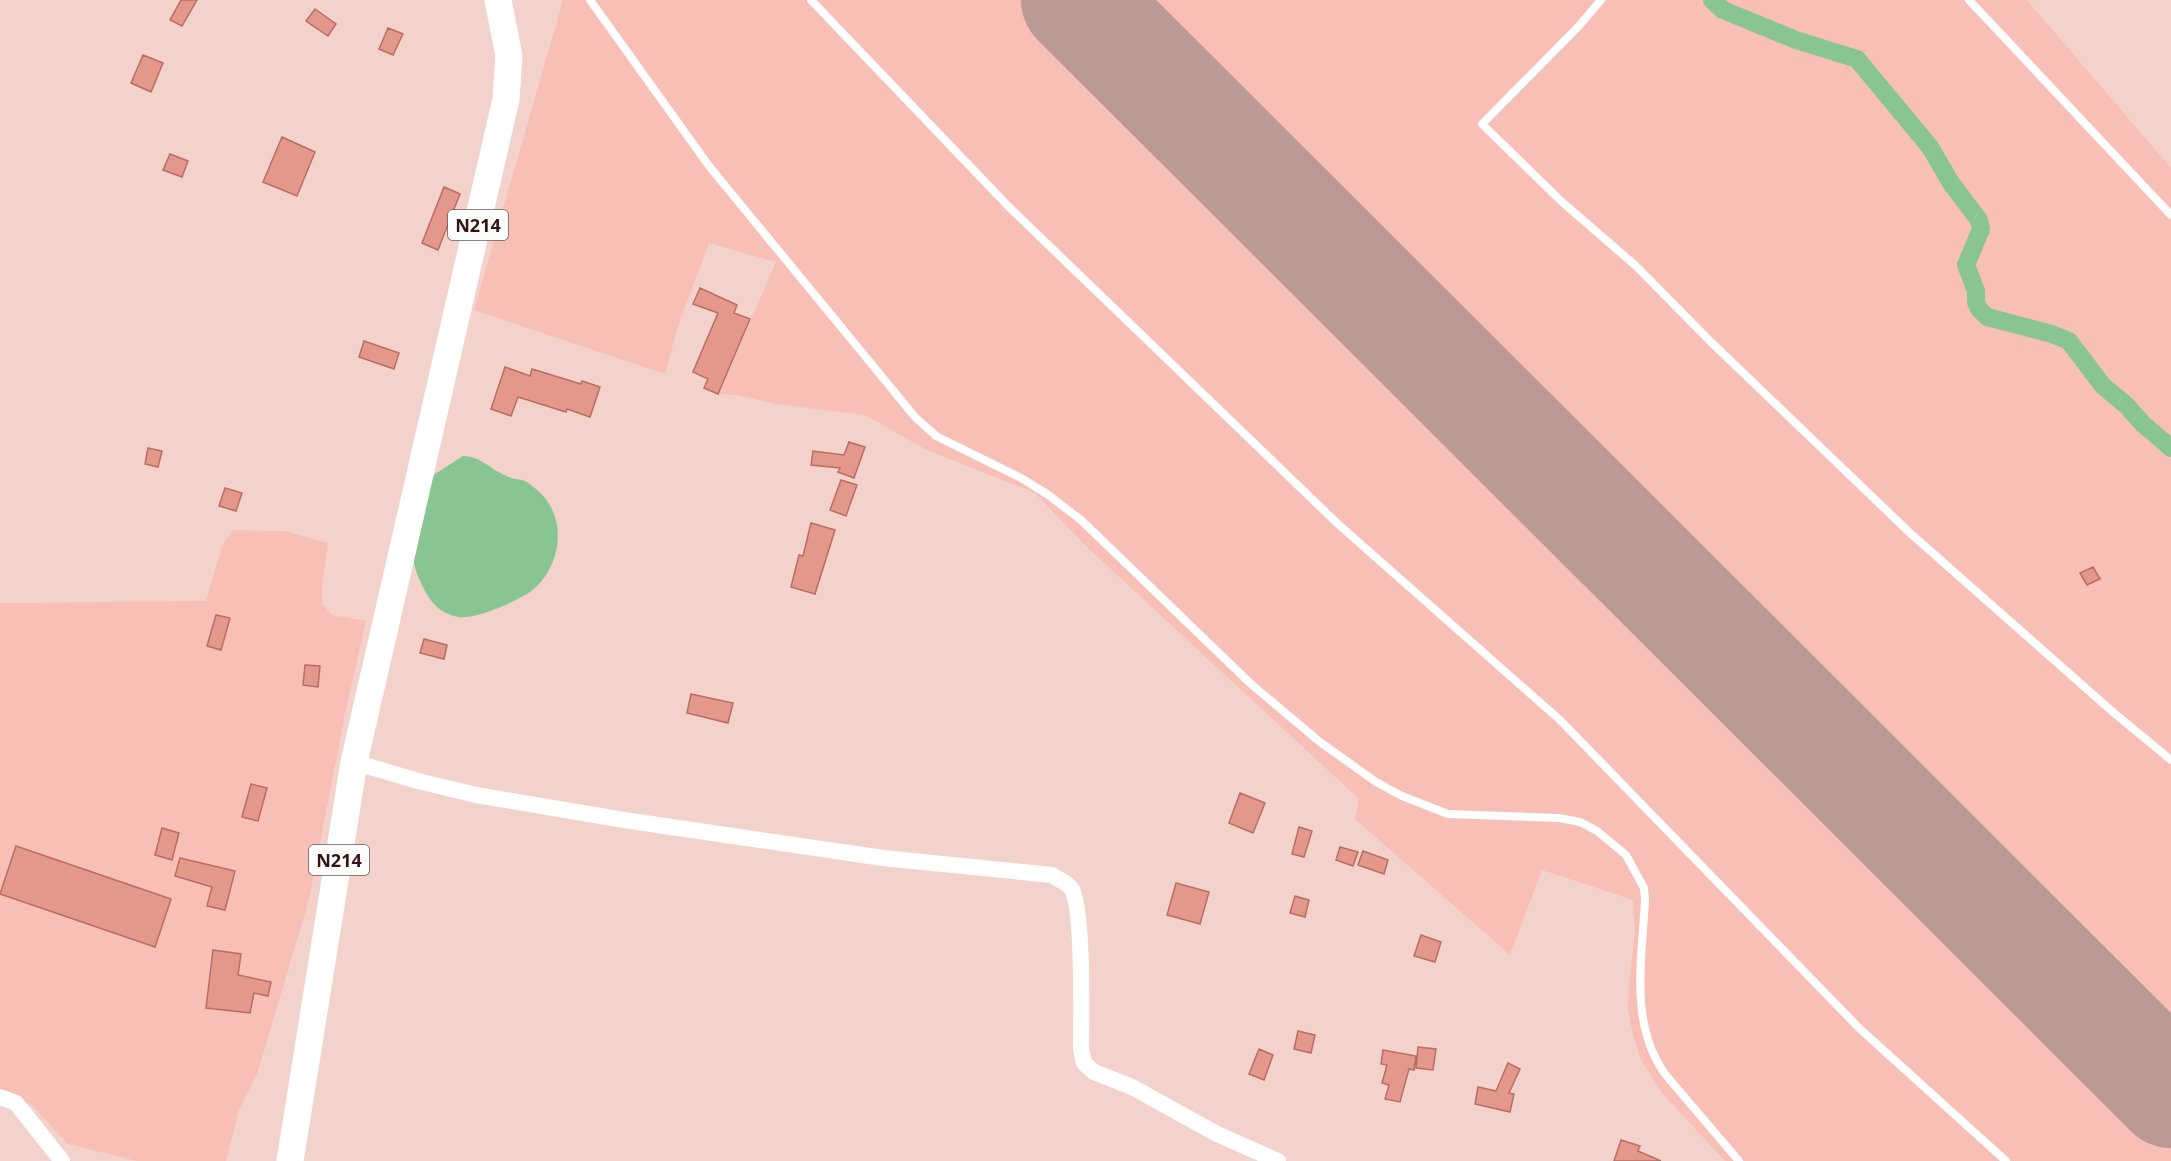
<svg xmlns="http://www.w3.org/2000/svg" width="2171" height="1161" font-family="'Open Sans',sans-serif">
<rect width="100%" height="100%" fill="#f4d2cc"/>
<path fill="#f7bfb6" d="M563 0H2027L2171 168V1161H1725L1662 1093 1641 1060 1633 1036 1628 1009 1629 984 1635 932 1633 900 1542 870 1510 955 1355 819 1359 799 1088 548 1035 493 925 449 865 415 776 404 736 395 719 394 776 262 709 243 678 326 665 374 474 310Z
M233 530 284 531 328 543 322 584V604L332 615 366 621 345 714 309 900 257 1074 239 1110 226 1161H137L68 1144 32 1105 0 1091V603L206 601 222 546Z"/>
<path fill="#88c592" d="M463 456C482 456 494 473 512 478 516 480 522 479 525 481 529 483 533 487 536 489 567 514 563 560 537 586 525 599 475 620 458 617 441 614 431 603 424 589 418 578 412 563 413 550 415 528 424 505 429 483L435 474Z"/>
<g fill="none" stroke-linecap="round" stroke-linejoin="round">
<path stroke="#88c592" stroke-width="18" d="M1712 0 1723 10 1796 40 1857 59 1930 147 1951 183 1979 220 1981 229 1966 265 1976 291V302L1979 309 1987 317 2052 334 2069 341 2103 386 2126 405 2143 424 2171 448"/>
<path stroke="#bb9a95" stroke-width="112" d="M1077 0 2171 1092"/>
</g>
<path fill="#e4978b" stroke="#ba6d62" stroke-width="1.5" d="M181 0H197L182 26 170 20Z
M315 9 336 24 328 36 306 21Z
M388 28 403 34 393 55 379 49Z
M143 55 163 63 151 92 131 83Z
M282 137 315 152 297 196 263 182Z
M170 154 188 161 182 177 163 170Z
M444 187 460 194 438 250 422 243Z
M700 288 737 305 734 313 750 319 718 394 704 388 708 379 693 372 718 313 693 304Z
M364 341 399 353 394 369 359 357Z
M505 367 530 376 532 369 581 384 582 381 600 387 590 417 567 409 566 412 518 397 511 416 491 409Z
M849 442 865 447 854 478 838 472 840 468 811 465 813 451 844 455Z
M148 448 162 451 158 467 145 464Z
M841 480 857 485 846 516 830 510Z
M225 488 242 493 236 511 219 506Z
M811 523 835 530 815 594 791 587 799 555 803 556Z
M2093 567 2100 579 2087 585 2080 573Z
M216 615 230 618 221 650 207 646Z
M424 639 447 645 444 659 420 653Z
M305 665 320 666 318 687 303 685Z
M691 694 733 703 728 723 687 713Z
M251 784 267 788 258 821 242 817Z
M1240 793 1265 803 1253 833 1229 823Z
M1299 827 1312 831 1304 857 1292 854Z
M162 828 179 833 172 860 155 855Z
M16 846 171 899 155 947 0 894Z
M1340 847 1358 852 1353 866 1336 860Z
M1363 851 1388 860 1384 874 1358 865Z
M180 858 235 871 225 910 207 906 212 887 175 876Z
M1176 883 1209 892 1200 924 1167 915Z
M1295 896 1309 900 1305 917 1290 913Z
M1421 935 1441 942 1435 962 1414 956Z
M213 950 241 954 238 975 271 982 268 996 254 993 250 1013 206 1008Z
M1298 1031 1315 1035 1311 1053 1294 1049Z
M1418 1047 1436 1049 1433 1070 1416 1068Z
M1259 1049 1273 1055 1264 1080 1249 1074Z
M1383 1050 1416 1056 1414 1070 1409 1069 1400 1102 1385 1099 1389 1085 1382 1083 1387 1065 1381 1064Z
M1508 1063 1520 1069 1509 1093 1514 1094 1510 1112 1475 1104 1478 1087 1496 1091Z
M1621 1140 1640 1146 1638 1151 1661 1161H1614Z"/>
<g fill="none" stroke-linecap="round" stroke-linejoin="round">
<path stroke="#fff" stroke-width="8" d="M590 0 709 166 915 417 936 436 1021 478 1047 494 1081 520 1251 684 1320 742 1376 782 1402 796 1448 814 1559 818 1580 822 1597 831 1626 855 1644 888 1645 900C1642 959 1629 1023 1665 1074L1739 1161
M811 0 1009 207 1338 524 1560 720 1859 1028 2006 1161
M1601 0 1578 27 1482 124 1561 201 1636 266 1711 342 1910 533 2114 713 2171 760
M1969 0 2171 215"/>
<path stroke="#fff" stroke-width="16" d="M354 762 418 781 476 795 624 820 883 858 1052 875C1057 879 1068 883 1071 888 1084 906 1081 1021 1081 1049L1084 1063 1094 1072 1132 1087 1217 1134 1278 1161
M0 1097 16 1103 62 1161"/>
<path stroke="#fff" stroke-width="27" d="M290 1161 354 762 506 99 509 56 498 0"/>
</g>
<g text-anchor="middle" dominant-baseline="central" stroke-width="5" stroke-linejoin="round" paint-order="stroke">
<g fill="#fcfcfc" stroke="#705a58" stroke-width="1.5">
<rect x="448" y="210" width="60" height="30" rx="4.5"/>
<rect x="309" y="845" width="60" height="30" rx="4.5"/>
</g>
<g font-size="18" font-weight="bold" fill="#341512">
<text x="478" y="225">N214</text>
<text x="339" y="860">N214</text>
</g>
</g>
</svg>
